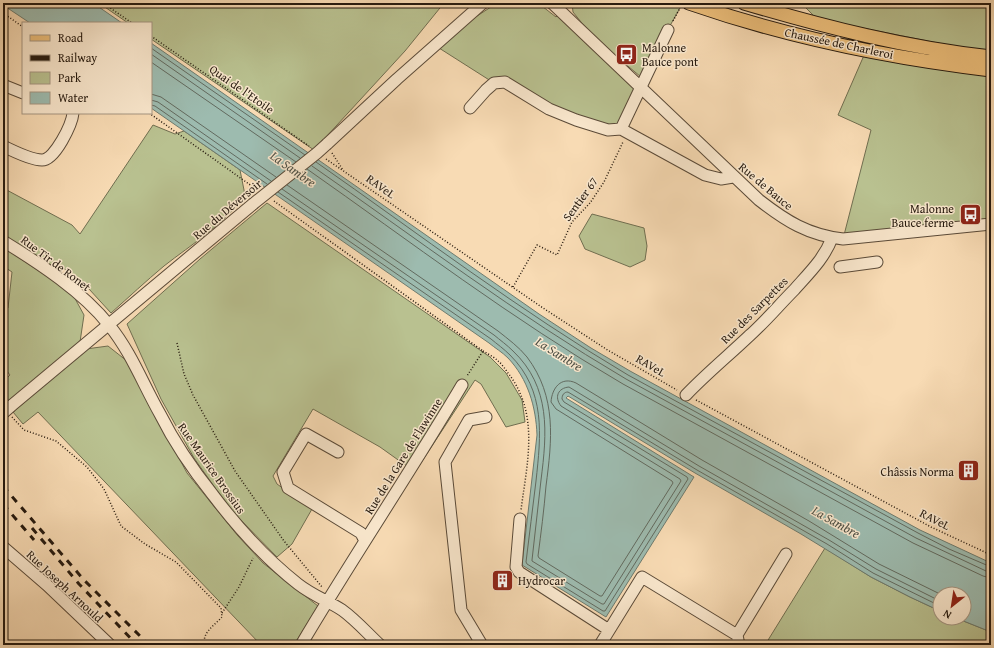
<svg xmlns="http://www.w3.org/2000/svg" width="994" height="648" font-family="'Gentium Book Plus',serif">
<rect width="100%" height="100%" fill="#f8dbb4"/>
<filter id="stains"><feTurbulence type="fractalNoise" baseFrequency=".005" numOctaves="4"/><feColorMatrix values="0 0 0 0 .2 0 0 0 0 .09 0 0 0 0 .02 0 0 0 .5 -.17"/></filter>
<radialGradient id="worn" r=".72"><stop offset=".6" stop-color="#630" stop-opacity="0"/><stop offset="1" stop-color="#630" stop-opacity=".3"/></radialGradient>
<path fill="#b9c190" stroke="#706e50" d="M99 3H444L405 51 314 150 151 39V23H128Z
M497 3H538L556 17 560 13 641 87 621 129 608 130 494 83 439 48 465 20 474 18Z
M572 3H664L680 8 641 77 593 37 573 12Z
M801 3H991V51L958 47 817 19Z
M865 53 991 69V224L843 239 871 130 838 115Z
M153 125 175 134 184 131 240 170 245 195C225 224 192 244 164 266 146 281 129 297 111 313L89 289 61 266 52 274 3 241V188L72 225 80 234Z
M267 203 490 357 506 373 522 400 525 422 506 427 481 384 475 380 415 472 380 447 313 409 273 476 277 484 312 509 292 544 277 557 230 509 194 458 161 399 127 324 200 259Z
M592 214 644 228 647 246 645 260 630 267 585 249 579 236Z
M3 247 72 293 84 315 80 342 6 403 3 400V382L10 375 3 366V312L8 308 12 272 3 266Z
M108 346 127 361 187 473 238 536 263 563 318 606 294 645H261L38 412 23 424 13 412 86 349Z
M825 548 871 577 910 597 940 611V618H956L991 632V645H765Z"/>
<path fill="#9dbbaf" stroke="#6d7b6f" d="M3 3H93L122 23H30L3 5Z
M151 43 539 314 591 348 630 371 920 530 991 563V632L956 618H964V594H940V611L910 597 871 577 801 534 695 473 568 396 566 398 694 477 606 617 522 565 537 435C536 407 528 379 508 358 502 352 495 348 489 343L151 108Z"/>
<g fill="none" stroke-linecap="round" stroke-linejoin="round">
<path stroke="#626a5f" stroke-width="1" d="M151 48 305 155
M151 54 300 158
M151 62 296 162
M151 94 161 97 276 177
M151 100 158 102 271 181
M151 105 155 106 267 184
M316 162C419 234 520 311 628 375L918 533 949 549 991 567
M312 166C416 238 517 315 626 379L916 538 986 571 991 572
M307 169C411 242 513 320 623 384L913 543 983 576 991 578
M287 185 498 331C508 339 519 347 527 357 557 397 552 440 546 486 544 510 541 533 538 556L539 558 600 596H602L673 483 672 481 556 409 551 402C552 388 561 376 576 383L702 460 809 521 879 564 940 594
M282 189 494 335C500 340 507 345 513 351 551 387 547 433 541 480 538 507 535 533 532 560V561L602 604H604L681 481 680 479 561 406C554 397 558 388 569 387L699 466 829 540 876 569 940 601
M278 192 491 339C497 344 504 349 510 355 546 391 541 435 536 481 533 508 529 535 526 562L527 564 603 611H605L688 479 687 477 564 402 562 399C562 395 564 392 568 392L697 470 827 544 873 573 940 606"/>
<defs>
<path id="minor" d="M552 3 759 200C786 221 808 235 843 239L991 224
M3 85 23 93
M470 108 486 90 494 83 505 82 549 109 576 120 608 130 621 129 668 30
M621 129 705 175 721 179 733 177
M327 144 397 79 483 3
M3 146C13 151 31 160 42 160 55 160 72 124 73 113
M3 241C39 263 83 292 109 325 131 352 143 384 160 414 174 442 193 470 213 495 238 528 266 559 298 584 312 595 328 601 342 610 356 620 368 634 380 645
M840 267 877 262
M686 395C706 374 728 356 749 336 765 322 779 305 794 290 809 273 824 259 832 238
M11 406 253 204
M338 452 306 434 283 472 288 488 361 533 365 541
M520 519 516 567 519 572 609 630
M3 547 47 585 110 645
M737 635 786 554
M301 645C353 557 410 473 462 385
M482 645 461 610 445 462 469 420 486 417
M600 645 642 577 737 635 739 645"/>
<path id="major" d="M689 3C787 37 889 58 991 70
M744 3C825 27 907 48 991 57"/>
</defs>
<use href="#minor" stroke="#5a4a38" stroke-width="13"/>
<use href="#major" stroke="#261a0f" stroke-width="15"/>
<path stroke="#261a0f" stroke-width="1.5" stroke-dasharray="1 2" stroke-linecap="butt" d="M103 3 132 23
M538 3 543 7
M493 6 497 3
M569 6 572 5 571 3
M3 13 23 27
M673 21 680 8
M151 36 309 146
M149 113 256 189
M332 153 343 170
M326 159 543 308 606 349 677 390
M274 201 483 351 467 376
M513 287 537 245 557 255 572 222 590 203 604 182 623 142
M177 343 184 374 193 395 235 471 284 541 322 587
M483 351C488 354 494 357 498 361 502 364 505 369 508 373 540 414 527 463 521 510
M696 400 931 527 991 555
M12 417 24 430 56 441 87 467 104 489 121 526 145 544 176 562 221 608 222 617C215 625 201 633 205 645
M222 613 239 587 253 558"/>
<use href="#minor" stroke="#fae8ce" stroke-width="11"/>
<use href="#major" stroke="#ecbe7a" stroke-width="13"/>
<path stroke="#261a0f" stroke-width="3" stroke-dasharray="7 7" stroke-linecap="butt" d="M3 486 84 580 149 645
M3 504 34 540
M32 528 79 584 137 645"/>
<defs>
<path id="minor-bridge" d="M253 204 317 153 327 144
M3 413 11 406"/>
</defs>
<use href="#minor-bridge" stroke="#5a4a38" stroke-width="13" stroke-linecap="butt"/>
<use href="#minor-bridge" stroke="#fae8ce" stroke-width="11"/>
</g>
<defs>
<symbol id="bus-square" viewBox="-11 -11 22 22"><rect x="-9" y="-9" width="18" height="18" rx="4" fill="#8f2418" stroke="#fae8ce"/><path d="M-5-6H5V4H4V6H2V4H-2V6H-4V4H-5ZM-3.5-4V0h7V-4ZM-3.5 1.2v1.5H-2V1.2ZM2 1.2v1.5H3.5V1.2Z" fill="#fff"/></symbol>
<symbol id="building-square" viewBox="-11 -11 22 22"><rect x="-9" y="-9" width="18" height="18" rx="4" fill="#8f2418" stroke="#fae8ce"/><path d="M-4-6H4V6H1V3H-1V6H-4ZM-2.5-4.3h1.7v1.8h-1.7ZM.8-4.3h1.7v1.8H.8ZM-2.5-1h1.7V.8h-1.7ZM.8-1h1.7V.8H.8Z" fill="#fff"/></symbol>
</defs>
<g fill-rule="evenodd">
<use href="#bus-square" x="614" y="42" width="25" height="25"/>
<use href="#bus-square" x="958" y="202" width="25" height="25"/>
<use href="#building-square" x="956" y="458" width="25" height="25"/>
<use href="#building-square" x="490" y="568" width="25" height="25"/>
</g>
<g text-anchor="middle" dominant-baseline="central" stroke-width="3" stroke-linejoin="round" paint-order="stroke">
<g font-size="12" fill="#261a0f" stroke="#fae8ce">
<text transform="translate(839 43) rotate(12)">Chaussée de Charleroi</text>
<text transform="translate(242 89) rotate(35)">Quai de l'Etoile</text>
<text transform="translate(381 186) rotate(35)">RAVeL</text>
<text transform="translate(766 186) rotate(40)">Rue de Bauce</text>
<text transform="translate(580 199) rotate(-54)">Sentier 67</text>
<text transform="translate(227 209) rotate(-40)">Rue du Déversoir</text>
<text transform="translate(56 263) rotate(37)">Rue Tir de Ronet</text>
<text transform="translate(754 310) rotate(-45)">Rue des Sarpettes</text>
<text transform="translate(651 365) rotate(30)">RAVeL</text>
<text transform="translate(403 456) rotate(-58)">Rue de la Gare de Flawinne</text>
<text transform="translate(212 468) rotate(55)">Rue Maurice Brossius</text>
<text transform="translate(935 519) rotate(27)">RAVeL</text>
<text transform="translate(65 586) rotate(43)">Rue Joseph Arnould</text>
</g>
<g font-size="12" fill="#261a0f" stroke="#fae8ce" text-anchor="start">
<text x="642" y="47">Malonne<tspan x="642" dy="14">Bauce pont</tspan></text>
<text x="954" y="208" text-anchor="end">Malonne<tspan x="954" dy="14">Bauce ferme</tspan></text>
<text x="954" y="471" text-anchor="end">Châssis Norma</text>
<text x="518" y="580">Hydrocar</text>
</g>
<g font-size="13" font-style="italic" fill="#505247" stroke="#fae8ce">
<text transform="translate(293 169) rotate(35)">La Sambre</text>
<text transform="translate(559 354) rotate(32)">La Sambre</text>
<text transform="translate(836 522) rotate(29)">La Sambre</text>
</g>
</g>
<rect width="994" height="648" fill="none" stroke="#f8dbb4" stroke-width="16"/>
<rect x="4" y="4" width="986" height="640" fill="none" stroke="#261a0f" stroke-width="2"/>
<rect x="8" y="8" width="978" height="632" fill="none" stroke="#261a0f"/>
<rect x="22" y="22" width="130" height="92" fill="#fae8ce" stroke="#a59682"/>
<rect x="30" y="35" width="20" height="6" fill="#ecbe7a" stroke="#a59682"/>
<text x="58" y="42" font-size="12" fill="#261a0f">Road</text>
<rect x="30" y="55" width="20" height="6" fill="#261a0f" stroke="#a59682"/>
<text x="58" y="62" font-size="12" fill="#261a0f">Railway</text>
<rect x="30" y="72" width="20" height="12" fill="#b9c190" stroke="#a59682"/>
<text x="58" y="82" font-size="12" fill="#261a0f">Park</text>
<rect x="30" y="92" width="20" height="12" fill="#9dbbaf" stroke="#a59682"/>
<text x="58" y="102" font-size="12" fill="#261a0f">Water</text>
<g transform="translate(952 606) rotate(210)"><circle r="19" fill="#fae8ce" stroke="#a59682"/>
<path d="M0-3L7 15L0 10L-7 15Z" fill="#8f2418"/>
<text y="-6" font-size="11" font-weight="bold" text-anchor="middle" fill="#261a0f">N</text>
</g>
<rect width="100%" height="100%" filter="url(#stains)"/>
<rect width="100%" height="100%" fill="url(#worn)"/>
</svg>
